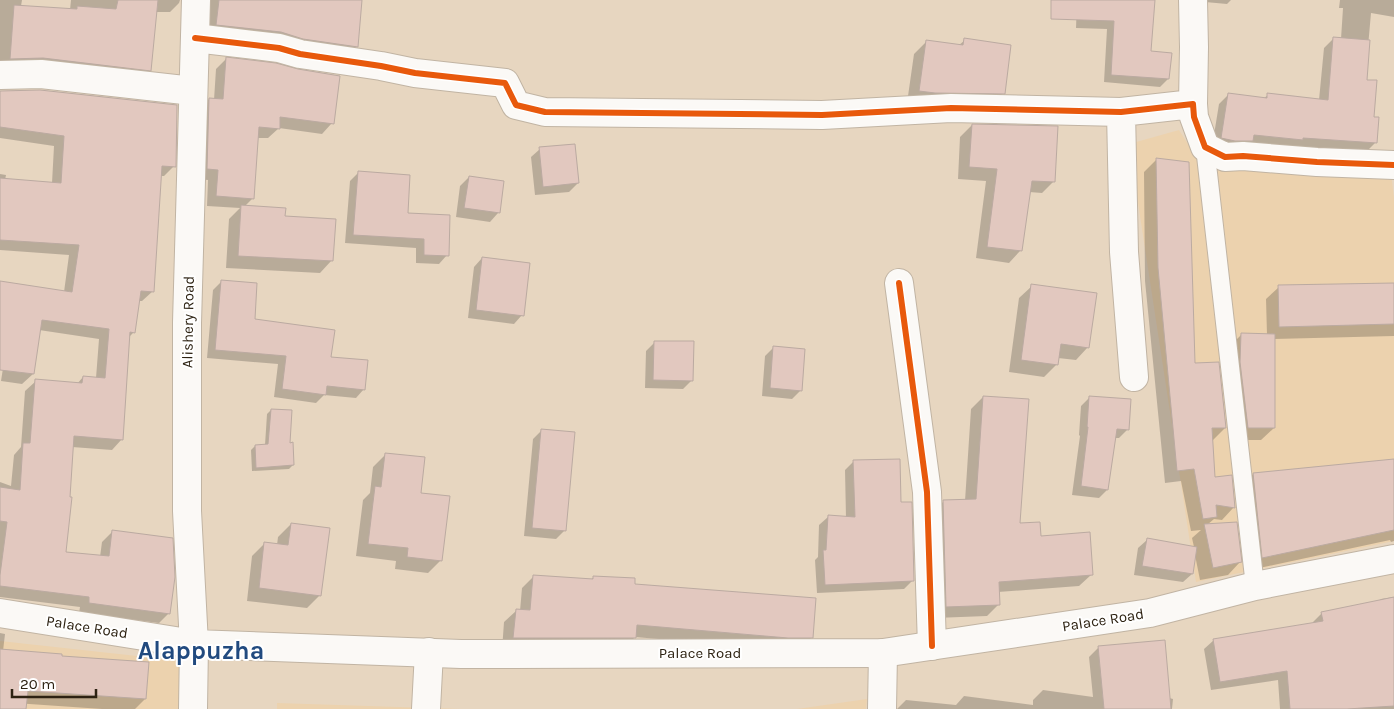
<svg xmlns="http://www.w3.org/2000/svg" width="1394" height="709" font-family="Karla,sans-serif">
<rect width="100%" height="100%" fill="#e7d6c0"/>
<path fill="#ecd2ae" d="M1179 130 1202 166 1391 173 1394 198V541L1196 582 1129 144Z
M0 641 183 661 182 709H0Z
M867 699 866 709H797Z
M277 703 460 709H277Z"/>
<path fill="#0003" d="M0 0H22L21 6 70 10 71 0H180L179 3 170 12H155L150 70 141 79 0 68Z
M199 0H360L357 46 347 56 207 34 210 12H202Z
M1077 0H1154L1150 52 1168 79 1160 87 1104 82 1107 29 1076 28Z
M1205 0H1231L1227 4 1205 2Z
M1340 0H1394V17L1371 13 1365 81 1373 118 1375 143 1365 153 1212 147 1219 104 1229 94 1263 99 1268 95 1319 100 1324 48 1334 38 1341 39 1343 8H1339Z
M965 40 1003 93 991 106 907 103 914 54 927 41 958 46Z
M226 59 332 123 322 134 279 128 268 138H257L253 198 245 206 284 217 332 260 320 273 226 268 229 219 240 208 207 206 208 180 197 179 199 110 209 99 214 100 216 69Z
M0 92 174 166 164 176H160L153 291 142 301H138L133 333 129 337 122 439 112 450 72 447 64 553 100 557 102 542 112 532 169 613 159 623 79 613 80 607 0 597V482L11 486 14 455 21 447 25 391 36 381 77 384 83 377 96 378 99 339 39 330 33 374 22 384 1 381 11 317 0 316V282L64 292 69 255 0 250V174L6 175 5 180 52 183 54 146 0 138Z
M972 125 1054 181 1042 193 1029 192 1020 251 1009 263 976 258 986 181 958 179 960 137Z
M540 149 578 183 569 192 535 195 531 157Z
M1157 159 1193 364 1225 428 1212 441 1214 478 1234 507 1222 520 1214 519 1207 525 1240 562 1228 575 1200 580 1195 555 1192 574 1183 582 1134 575 1138 548 1147 540 1194 547 1192 538 1201 530 1191 531 1181 481 1165 483 1145 281 1144 172Z
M358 173 406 214 447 255 439 264 416 263V248L345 243 350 181Z
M469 177 503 182 498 213 490 222 456 217 460 186Z
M482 258 522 315 514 324 468 318 474 267Z
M221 282 253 320 364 389 356 398 324 395 316 403 274 397 278 364 207 358 213 290Z
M1394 284V336L1274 339V428L1261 440H1235L1229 347 1241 335H1267L1266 299 1279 287Z
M1032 286 1088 347 1076 360 1058 358 1057 364 1044 377 1009 372 1019 298Z
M655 342 692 380 683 389 645 388 646 351Z
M774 347 801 390 792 399 762 396 765 356Z
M983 397 1019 525 1040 537 1091 575 1079 586 998 592V605L987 616 935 618 932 514 943 502 965 501 971 409Z
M1090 397 1127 430 1119 438H1115L1107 490 1099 498 1072 495 1080 436 1079 435 1081 406Z
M271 410 289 444 293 465 289 469 252 471 251 450 255 446 265 445 267 414Z
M542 430 565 530 556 539 524 536 533 439Z
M386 454 419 494 441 560 428 573 395 569 396 561 356 556 363 500 370 493 373 467Z
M854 461 900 503 913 580 904 589 817 593 815 560 818 557 819 525 828 517 846 518 845 470Z
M1394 461V541L1391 542 1390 540 1250 570 1241 487 1253 474Z
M291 524 320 595 307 608 247 601 252 556 264 544 277 545 278 537Z
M534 576 590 580 593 578 634 585 812 637 800 649H775L635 637 623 649 502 650 504 622 516 611H520L522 588Z
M1394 597V709H1280L1278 680 1211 690 1204 649 1214 640 1313 624V622L1322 613 1378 602 1381 599Z
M0 633 5 634 3 651 61 657 145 699 135 709H102L0 702Z
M1099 647 1169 698 1173 699 1172 709H897L906 700 956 705 964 696 1033 705V700L1043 690 1093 697 1089 657Z"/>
<path fill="#e2c8bf" stroke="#bbaaa1" d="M118 0H158L151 71 43 58 10 59 14 5 77 9V6L116 9Z
M219 0H362L358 47 303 39 281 32 216 25Z
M1051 0H1155L1151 51 1172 53 1169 79 1111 75 1114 21 1051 19Z
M1333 37 1370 40 1367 80H1377L1374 117H1379L1377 143 1303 138V140L1254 135 1253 141H1235L1221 138 1228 93 1267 98V93L1328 100Z
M964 38 1011 45 1005 94 935 93 919 91 926 40 963 45Z
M226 57 276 63 298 69 340 76 334 124 280 117V129L259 127 254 199 216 196 218 170 207 169 209 98 223 99Z
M40 90 177 105 176 167 162 166 154 292 141 291 135 333 130 332 123 440 74 436 70 497H72L66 552 109 556 112 530 173 538 175 577 170 614 89 603V597L0 586V575L7 522 0 521V487L20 490 23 443H30L35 379 82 383 83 376 105 378 109 329 42 320 34 374 0 370V281L72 292 79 245 0 240V178L61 183 64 136 0 127V91Z
M972 124 1058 126 1055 182 1032 181 1022 251 987 247 997 169 969 167Z
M575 144 579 183 543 187 539 147Z
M1156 158 1189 162 1195 363 1219 362 1226 428H1212L1215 477 1232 475 1235 508 1216 505 1217 517 1203 519 1194 469 1177 471 1158 268Z
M358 171 410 175 408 213 450 215 449 256 424 255V239L353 235Z
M469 176 504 181 500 213 464 208Z
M241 205 286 208 285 216 336 219 333 261 238 256Z
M482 257 530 263 524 316 476 310Z
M221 280 257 283 255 319 335 330 331 357 368 360 365 390 327 386 326 395 282 389 286 356 215 350Z
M1394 283V324L1279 327 1278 285Z
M1031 284 1097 293 1089 348 1061 344 1058 365 1021 360Z
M1241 333 1275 334V428H1248L1240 362Z
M654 341H694L693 381 653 380Z
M773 346 805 349 802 391 770 388Z
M983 396 1029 399 1020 523 1040 522 1041 536 1090 532 1093 575 999 582 1000 605 946 607 943 500 976 499Z
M1089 396 1131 399 1129 430 1117 429 1108 490 1081 486 1088 427H1087Z
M271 409 292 410 290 443 293 442 294 465 256 468 255 445 268 444Z
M541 429 575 432 566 531 532 528Z
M385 453 425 457 421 493 450 496 442 561 407 557 408 548 368 544 375 486 381 487Z
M900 459 901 502H912L914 581 825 585 823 550H826L828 515 855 517 853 460Z
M1394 459V530L1262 558 1253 473Z
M1237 522 1242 562 1213 568 1204 524Z
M291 523 330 528 321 596 259 588 264 542 288 545Z
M1147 538 1197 547 1193 574 1142 566Z
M533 575 593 579V576L635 578V584L816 598 813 638H788L637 625 636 638H513L516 609 530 610Z
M1394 597V706L1347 709H1290L1287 671 1220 682 1213 639 1323 621 1321 612Z
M1165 640 1171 709H1104L1098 646Z
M0 649 62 654V656L149 662 146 699 28 691 26 709H0Z"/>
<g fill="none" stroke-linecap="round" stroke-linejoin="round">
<defs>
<path id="service" d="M1205 147 1255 586"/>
<path id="minor" d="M195 38 279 48 300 54 381 66 415 73 505 83 516 105 545 112 822 115 951 108 1121 112 1193 104 1194 117 1205 147 1225 157 1243 156 1317 162 1394 165
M0 75 41 74 193 91
M1193 104 1194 47 1193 0
M1121 112 1124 252 1134 377
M899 283 927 492 932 646
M426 709 429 652
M882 709 883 653"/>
<path id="secondary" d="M0 613 194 644 461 654 883 653 1150 613 1255 586 1394 559
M193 709 194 644 187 511V323L196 0"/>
</defs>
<use href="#service" stroke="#c1b4a3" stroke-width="20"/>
<use href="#minor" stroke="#c1b4a3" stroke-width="30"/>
<use href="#secondary" stroke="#c1b4a3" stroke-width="30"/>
<use href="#service" stroke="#fbf9f6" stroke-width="18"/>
<use href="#minor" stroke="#fbf9f6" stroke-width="28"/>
<use href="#secondary" stroke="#fbf9f6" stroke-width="28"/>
<defs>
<path id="cycleway" d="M195 38 279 48 300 54 381 66 415 73 505 83 516 105 545 112 822 115 951 108 1121 112 1193 104 1194 117 1205 147 1225 157 1243 156 1317 162 1394 165
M899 283 927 492 932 646"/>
</defs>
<use href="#cycleway" stroke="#fff" stroke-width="9"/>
<use href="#cycleway" stroke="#e8590c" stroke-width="6"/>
</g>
<g text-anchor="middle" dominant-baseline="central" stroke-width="4" stroke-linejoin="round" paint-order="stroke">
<g font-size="15" fill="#2d2212" stroke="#fff">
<text transform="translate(188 322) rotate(-89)">Alishery Road</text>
<text transform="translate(1103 620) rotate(-9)">Palace Road</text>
<text transform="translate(87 627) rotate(9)">Palace Road</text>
<text x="700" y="653">Palace Road</text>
</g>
<g font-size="25" font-weight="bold" fill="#214a7f" stroke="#fff">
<text x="201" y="650">Alappuzha</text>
</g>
</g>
<path d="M12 689v8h84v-8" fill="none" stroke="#2d2212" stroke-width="2.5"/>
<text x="20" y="689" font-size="15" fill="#2d2212" stroke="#ffffff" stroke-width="4" paint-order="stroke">20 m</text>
</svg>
